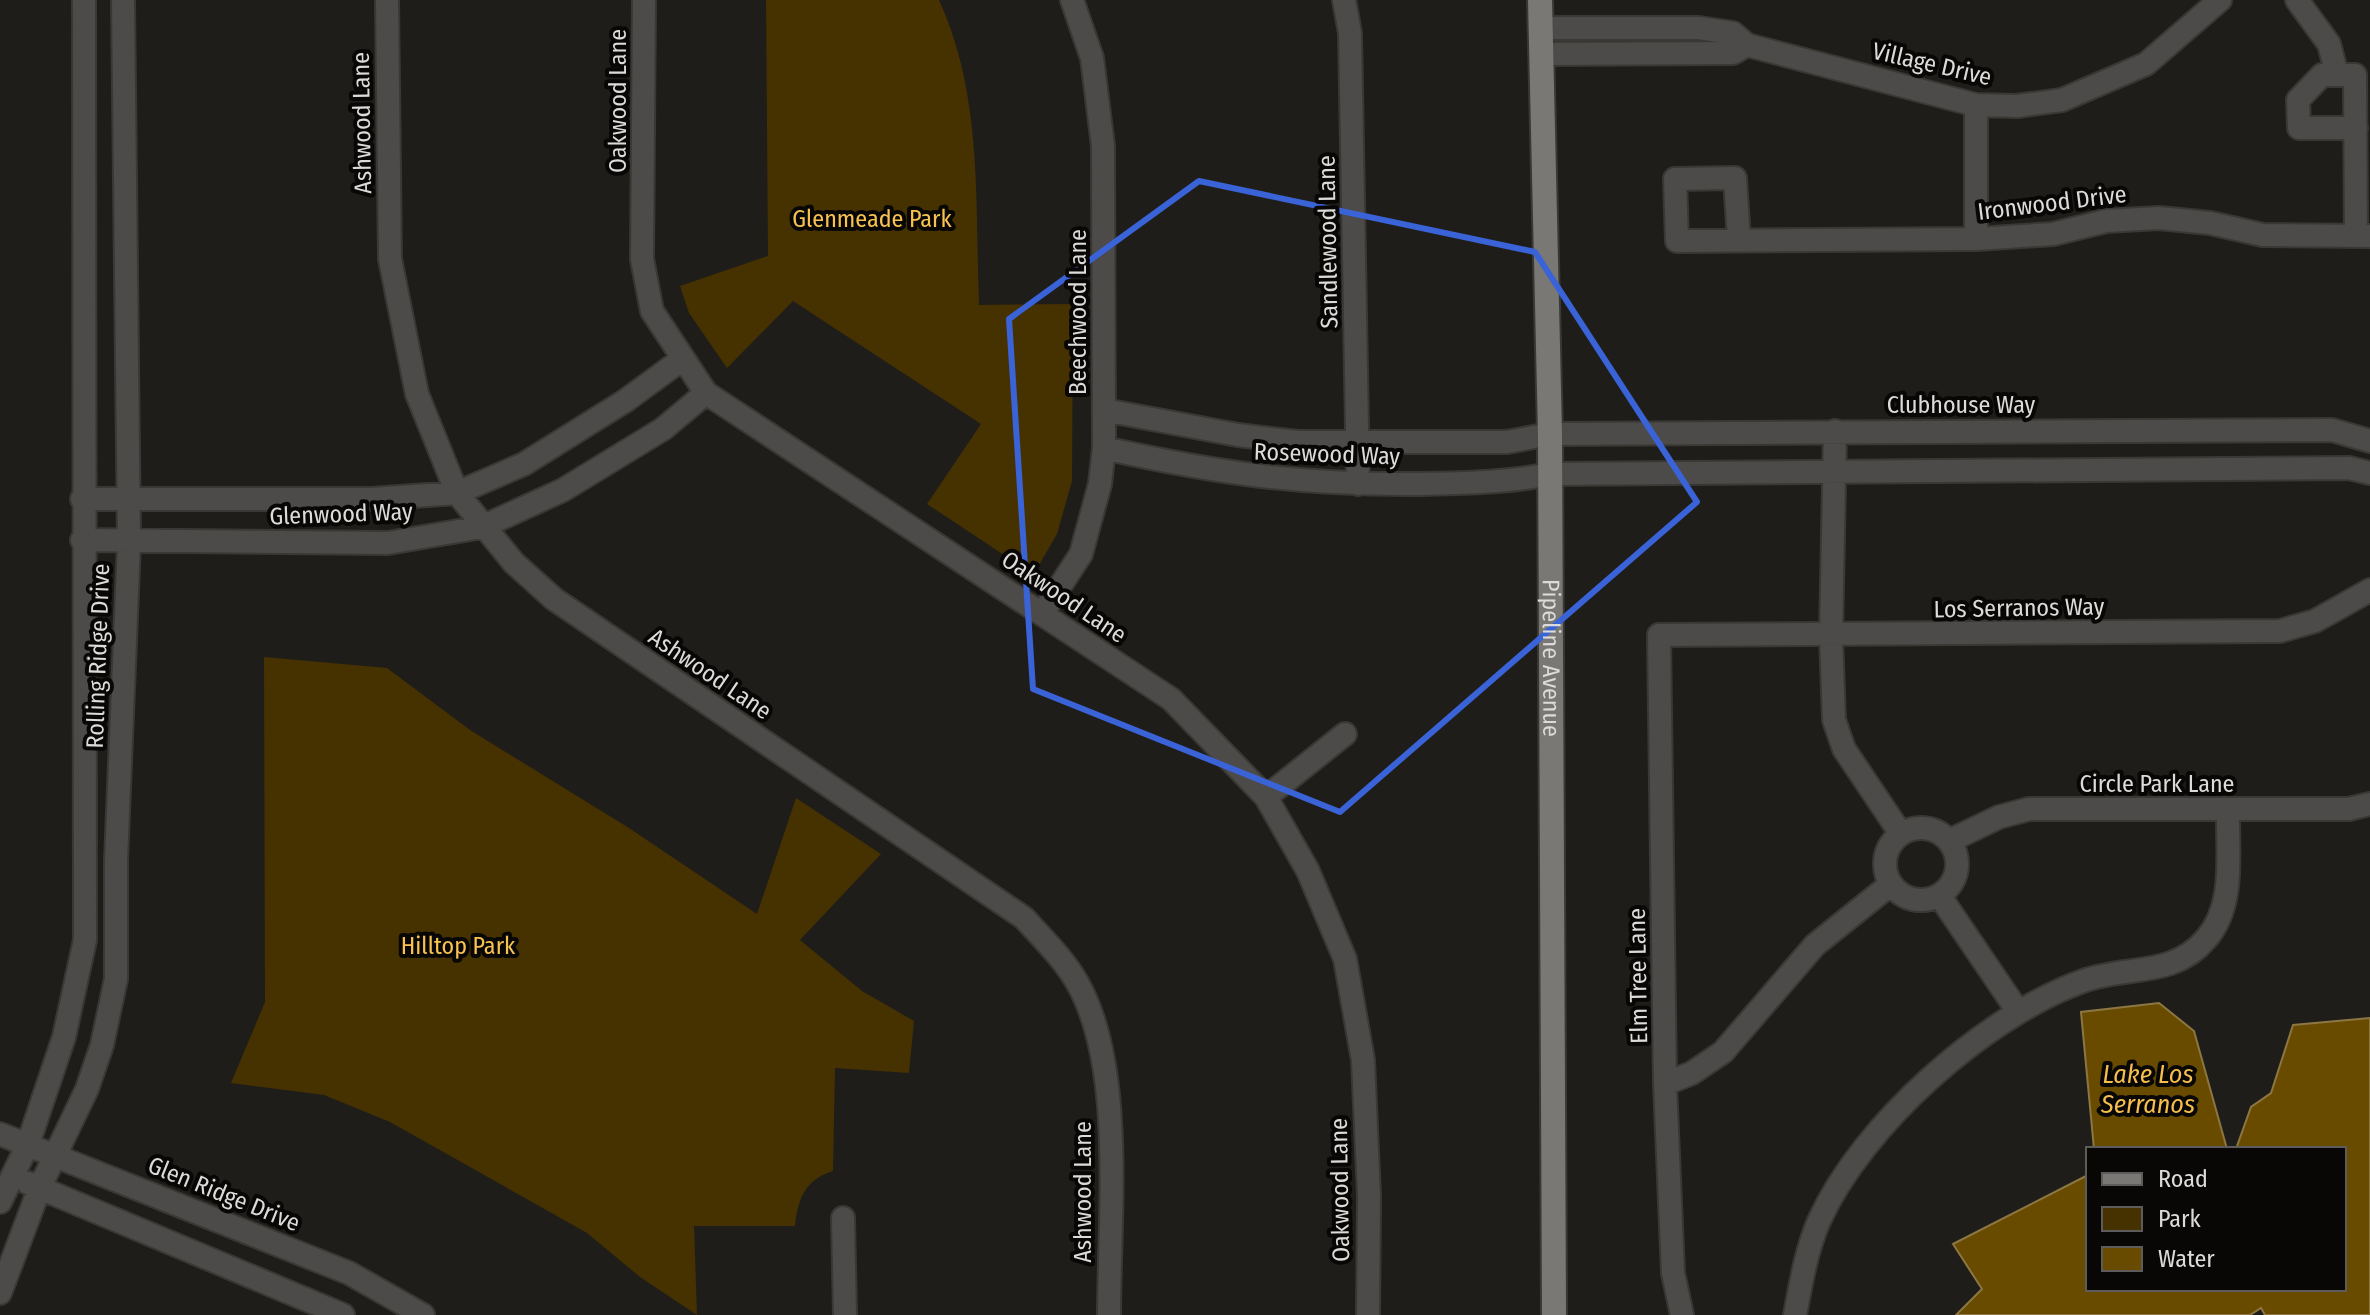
<svg xmlns="http://www.w3.org/2000/svg" width="2370" height="1315" font-family="'Fira Sans Condensed',sans-serif">
<rect width="100%" height="100%" fill="#1f1d19"/>
<path fill="#463100" d="M766 0H939C983 96 975 202 979 305L1073 304 1072 481 1057 534 1035 572 1025 569 927 504 981 424 793 301 727 368 689 313 680 286 768 256Z
M264 657 387 668 470 730 629 828 757 914 796 798 881 854 800 940 862 991 914 1021 909 1073 835 1068 833 1171C805 1180 798 1198 795 1226H694L697 1315 640 1277 587 1233 390 1122 324 1095 231 1083 265 1002Z"/>
<path fill="#694b00" stroke="#8c7641" stroke-width="2" d="M2159 1003 2194 1031 2227 1149H2094L2081 1012Z
M2370 1018V1315H2265L2261 1308 2250 1315H1956L1982 1289 1953 1244 2088 1175V1289H2344V1149H2236L2251 1107 2271 1093 2293 1025Z"/>
<g fill="none" stroke-linecap="round" stroke-linejoin="round">
<defs>
<path id="minor" d="M387 0 390 259 417 394 457 493 514 563 554 599 1024 918C1043 939 1064 959 1078 984 1125 1068 1109 1218 1109 1315
M644 0 642 259 652 311 706 393 1171 699 1266 797 1308 871 1345 959 1363 1060 1369 1196 1368 1315
M1344 0 1350 33 1358 484
M2297 0 2329 44 2337 75
M1541 28H1699L1733 33 1747 45 1976 105 2017 106 2062 100 2146 64 2220 0
M1542 54 1733 53 1747 45
M1976 105V239
M2356 128H2299L2298 100 2322 75H2355L2356 236
M1739 240 1735 178 1675 179 1677 241 1976 239 2053 234 2106 221 2159 218 2210 223 2263 235 2370 236
M1104 410 1238 435 1298 442H1507L1550 434 2332 430 2370 441
M1835 431 1831 636 1834 720 1844 749 1901 834
M1104 448C1216 473 1302 485 1417 484 1462 483 1505 483 1550 474L2349 468 2370 473
M82 499H371L457 493 524 464 625 401 681 360
M82 540 388 543 482 527 563 490 663 429 706 393
M1042 614 1081 554 1100 484 1104 448 1103 146 1092 58 1072 0
M1266 797 1345 734
M1885 864a36 36 0 1 1 72 0a36 36 0 1 1-72 0Z
M1949 841 1999 817 2029 809H2349L2370 804
M1939 895 2017 1010
M1665 1084 1692 1073 1723 1052 1815 945 1891 884
M0 1134 349 1273 423 1315
M28 1183 343 1315
M0 1202 28 1144 64 1037 85 940 84 0
M843 1218 845 1315
M0 1293 40 1187 87 1089 102 1045 116 979V861L129 542 123 0
M1682 1315 1673 1273 1665 1084 1659 635 2280 631 2315 621 2370 590
M1795 1315C1801 1283 1806 1251 1819 1221 1862 1125 1985 1016 2083 981 2126 965 2173 978 2206 939 2236 905 2227 852 2228 810"/>
<g id="major">
<path id="s1" d="M1540 0 1550 434 1554 1315"/>
</g>
</defs>
<use href="#minor" stroke="#3a3834" stroke-width="26"/>
<use href="#major" stroke="#3a3834" stroke-width="28"/>
<use href="#minor" stroke="#4c4b49" stroke-width="22"/>
<use href="#major" stroke="#7a7874" stroke-width="24"/>
</g>
<path fill="none" stroke="#3a63d8" stroke-width="6" stroke-linejoin="round" d="M1199 181 1535 252 1697 502 1340 812 1033 689 1009 319Z"/>
<g text-anchor="middle" dominant-baseline="central" stroke-width="8" stroke-linejoin="round" paint-order="stroke">
<g font-size="24" fill="#dddbd9" stroke="#080706">
<text transform="translate(1932 64) rotate(13)">Village Drive</text>
<text transform="translate(618 101) rotate(-90)">Oakwood Lane</text>
<text transform="translate(362 123) rotate(-91)">Ashwood Lane</text>
<text transform="translate(2052 203) rotate(-7)">Ironwood Drive</text>
<text transform="translate(1328 242) rotate(-91)">Sandlewood Lane</text>
<text transform="translate(1078 312) rotate(-90)">Beechwood Lane</text>
<text x="1961" y="405">Clubhouse Way</text>
<text transform="translate(1327 454) rotate(2)">Rosewood Way</text>
<text transform="translate(341 514) rotate(-2)">Glenwood Way</text>
<text transform="translate(1064 597) rotate(34)">Oakwood Lane</text>
<text transform="translate(2019 608) rotate(-1)">Los Serranos Way</text>
<text transform="translate(98 656) rotate(-88)">Rolling Ridge Drive</text>
<text stroke="none"><textPath href="#s1" startOffset="658">Pipeline Avenue</textPath></text>
<text transform="translate(710 674) rotate(34)">Ashwood Lane</text>
<text x="2157" y="784">Circle Park Lane</text>
<text transform="translate(1638 976) rotate(-91)">Elm Tree Lane</text>
<text transform="translate(1340 1190) rotate(-91)">Oakwood Lane</text>
<text transform="translate(1083 1192) rotate(-90)">Ashwood Lane</text>
<text transform="translate(224 1194) rotate(22)">Glen Ridge Drive</text>
</g>
<g font-size="24" fill="#f8c251" stroke="#080706">
<text x="872" y="219">Glenmeade Park</text>
<text x="458" y="946">Hilltop Park</text>
</g>
<g font-size="26" font-style="italic" fill="#f5be4d" stroke="#080706">
<text x="2148" y="1074">Lake Los<tspan x="2148" dy="30">Serranos</tspan></text>
</g>
</g>
<rect x="2086" y="1147" width="260" height="144" fill="#080706" stroke="#5d5c5a" stroke-width="2"/>
<rect x="2102" y="1173" width="40" height="12" fill="#7a7874" stroke="#5d5c5a" stroke-width="2"/>
<text x="2158" y="1187" font-size="24" fill="#dddbd9">Road</text>
<rect x="2102" y="1207" width="40" height="24" fill="#463100" stroke="#5d5c5a" stroke-width="2"/>
<text x="2158" y="1227" font-size="24" fill="#dddbd9">Park</text>
<rect x="2102" y="1247" width="40" height="24" fill="#694b00" stroke="#5d5c5a" stroke-width="2"/>
<text x="2158" y="1267" font-size="24" fill="#dddbd9">Water</text>
</svg>
